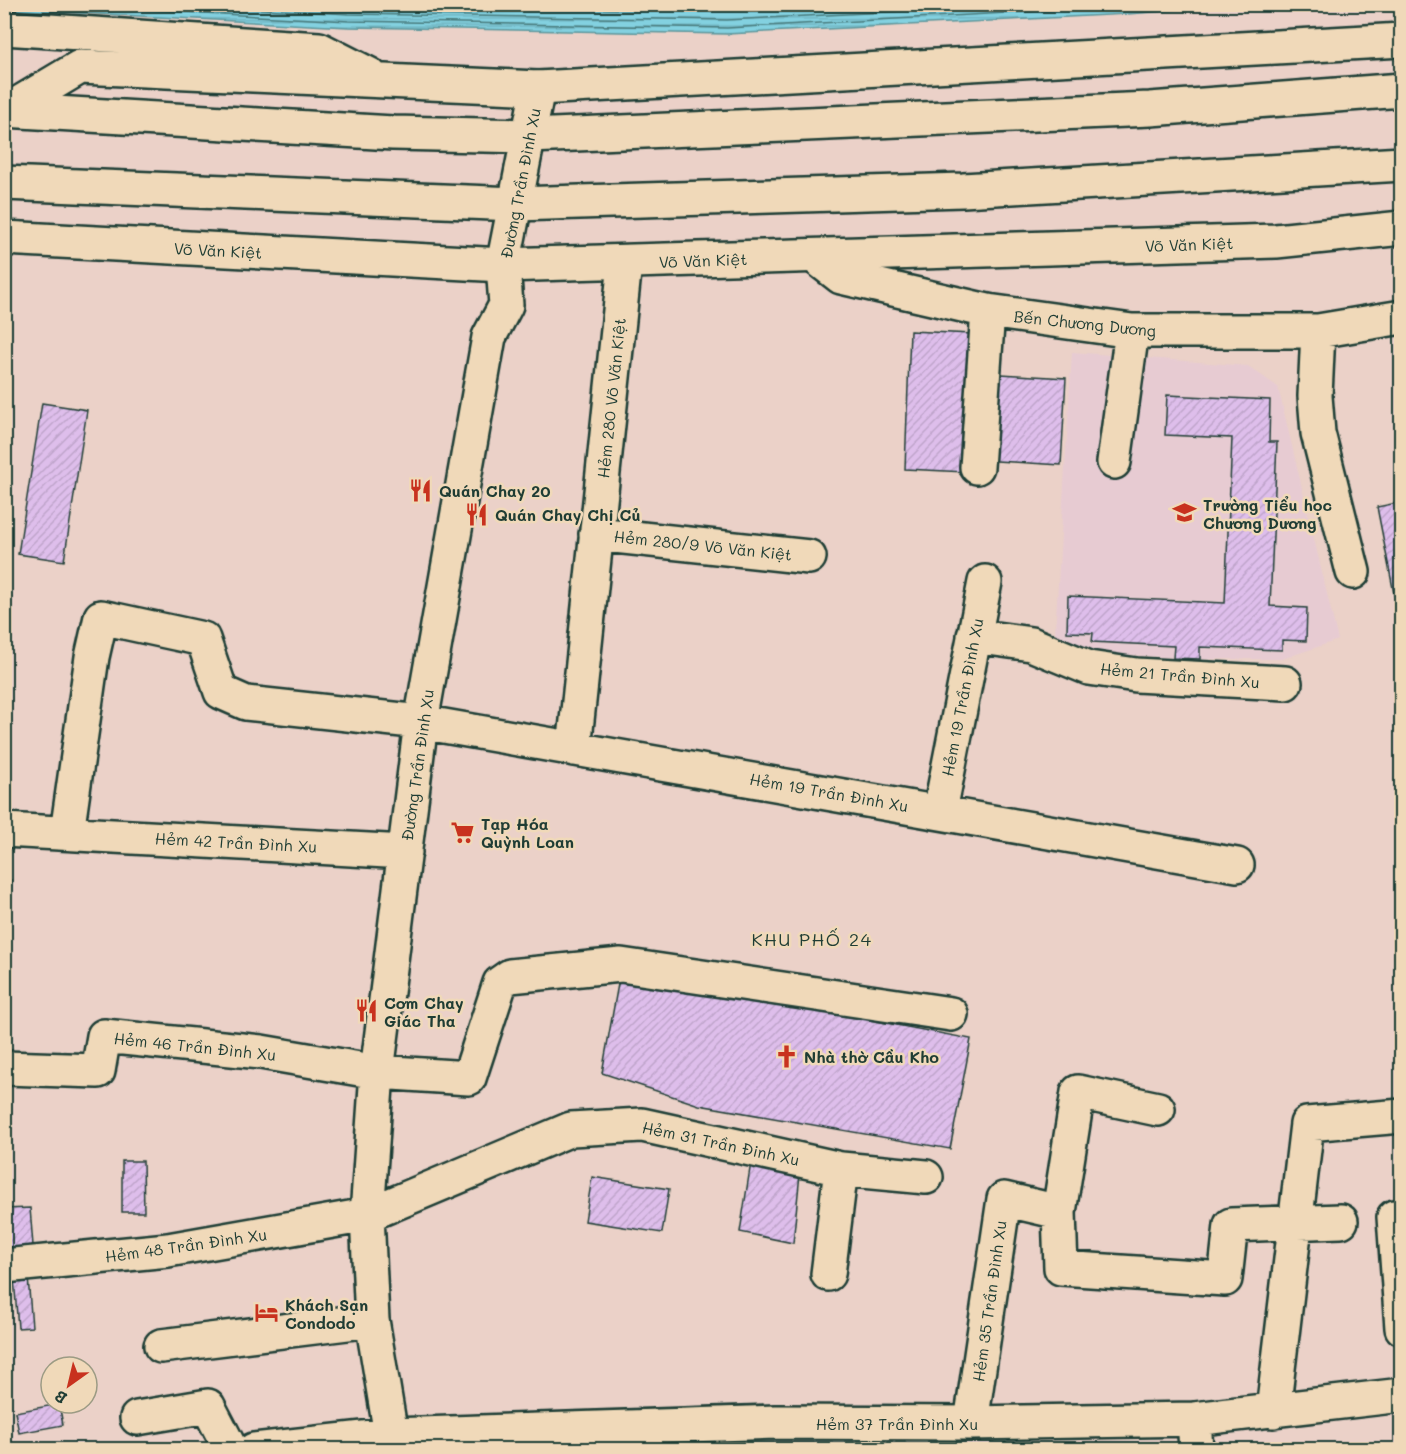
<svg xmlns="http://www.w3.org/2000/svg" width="1406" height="1454" font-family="Mali,sans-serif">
<defs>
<pattern id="water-rules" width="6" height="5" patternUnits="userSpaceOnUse" patternTransform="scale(1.5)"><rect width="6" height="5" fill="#83d1e0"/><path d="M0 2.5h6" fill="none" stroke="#71b4c1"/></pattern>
<pattern id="building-hatch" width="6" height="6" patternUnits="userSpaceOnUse" patternTransform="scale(1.5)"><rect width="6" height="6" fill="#debeeb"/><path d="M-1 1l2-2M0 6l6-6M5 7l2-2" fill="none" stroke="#bea4ca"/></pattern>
</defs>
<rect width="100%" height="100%" fill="#ebd1c8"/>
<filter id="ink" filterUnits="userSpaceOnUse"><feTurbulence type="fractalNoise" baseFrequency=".0167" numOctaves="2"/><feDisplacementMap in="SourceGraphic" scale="12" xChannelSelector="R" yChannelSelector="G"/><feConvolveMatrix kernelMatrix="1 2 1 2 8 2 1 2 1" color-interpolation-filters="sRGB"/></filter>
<g filter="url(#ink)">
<path fill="#e7cbd2" d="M1072 352 1248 366 1278 387 1338 640 1282 659H1200L1054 651Z"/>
<path fill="url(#water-rules)" stroke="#5b969b" stroke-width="1.5" d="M4 5 5 4 1241 5 1128 14 727 34 348 27 5 9Z"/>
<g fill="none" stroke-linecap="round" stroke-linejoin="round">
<path stroke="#477879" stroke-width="1.5" d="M40 4 349 21 727 28 1171 4
M179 4 349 14 727 20 1052 4
M346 4 727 11 868 4"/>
</g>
<path fill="url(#building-hatch)" stroke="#1f3d34" stroke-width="1.5" d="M910 331 972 334 966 472 905 469Z
M985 373 1066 378 1061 465 980 460Z
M1167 395 1270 400 1269 442H1277L1270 606 1307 608 1306 641 1282 640V650L1200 647V659L1173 658 1174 646 1092 642 1093 633 1067 632 1068 596 1225 603 1232 438 1165 435Z
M42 403 87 410 64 561 18 554Z
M1402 502V634L1377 507Z
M4 879 11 880 5 980H4Z
M620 973 971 1039 950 1149 699 1105 602 1073Z
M752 1156 801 1164 793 1243 740 1232Z
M122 1161H143L144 1212H122Z
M592 1177 669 1189 662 1233 585 1221Z
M30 1208 34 1258 8 1260 4 1209Z
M28 1277 32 1327 18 1328 14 1278Z
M59 1404 63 1425 19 1433 15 1412Z"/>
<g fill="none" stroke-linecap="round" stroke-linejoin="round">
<defs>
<path id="minor" d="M814 256 841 277 988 311 1132 331H1318L1402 317
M1318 331 1315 396 1318 433 1353 572
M1114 462 1132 331
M977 467 988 311
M596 534 809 557
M974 636 1031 644 1089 668 1136 675 1285 683
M574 749 625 263
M940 811 985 582
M4 830 405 852
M67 833 92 657 101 617 203 639 221 692 246 703 421 722 1237 865
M4 1068 98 1071 104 1036 261 1052 377 1072 469 1078 500 983 510 976 621 965 951 1014
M1158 1109 1078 1092 1059 1212 1061 1268 1225 1279 1231 1225 1341 1221
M1402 1218 1394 1217 1402 1328
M4 1266 168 1250 367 1215 571 1129 642 1125 841 1169 926 1177
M828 1274 841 1169
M161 1346 372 1320
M1273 1411 1307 1124 1402 1116
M137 1418 208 1406 231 1450
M1194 1419 1196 1450
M971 1423 1004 1199 1059 1212
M254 1450 391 1435 775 1422 971 1423 1194 1419 1402 1395
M397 1450 391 1435 372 1320 367 1215 377 1072 421 722 489 337 506 305 503 265 538 88"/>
<path id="major" d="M4 28 319 49 370 75
M8 110 80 67 538 88 1402 40
M4 238 503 265 1276 241 1402 228"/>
<path id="highway" d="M4 110 393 133 530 136 1150 109 1402 90
M4 183 516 204 963 190 1402 164"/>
</defs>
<use href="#minor" stroke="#1f3d34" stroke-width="38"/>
<use href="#major" stroke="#1f3d34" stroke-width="38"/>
<use href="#highway" stroke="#1f3d34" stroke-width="38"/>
<use href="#minor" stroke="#f0d9b9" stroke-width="33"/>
<use href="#major" stroke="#f0d9b9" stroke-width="33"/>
<use href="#highway" stroke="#f0d9b9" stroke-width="33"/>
</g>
</g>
<defs>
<symbol id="restaurant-bare" viewBox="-9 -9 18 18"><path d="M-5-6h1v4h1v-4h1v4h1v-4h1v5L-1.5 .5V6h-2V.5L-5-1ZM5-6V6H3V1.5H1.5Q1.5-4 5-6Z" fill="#c8321e" stroke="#f0d9b9" stroke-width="2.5" paint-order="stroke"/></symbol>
<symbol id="school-bare" viewBox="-9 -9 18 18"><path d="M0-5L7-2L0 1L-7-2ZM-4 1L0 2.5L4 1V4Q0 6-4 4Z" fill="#c8321e" stroke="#f0d9b9" stroke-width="2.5" paint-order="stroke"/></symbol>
<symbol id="supermarket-bare" viewBox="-9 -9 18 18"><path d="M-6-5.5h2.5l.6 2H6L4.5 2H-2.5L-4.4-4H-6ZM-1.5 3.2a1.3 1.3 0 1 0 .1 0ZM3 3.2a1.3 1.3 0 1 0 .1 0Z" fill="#c8321e" stroke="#f0d9b9" stroke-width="2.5" paint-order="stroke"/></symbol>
<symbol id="church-bare" viewBox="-9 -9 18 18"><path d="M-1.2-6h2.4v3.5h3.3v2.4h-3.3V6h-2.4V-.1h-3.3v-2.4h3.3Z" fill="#c8321e" stroke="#f0d9b9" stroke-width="2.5" paint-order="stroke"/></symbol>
<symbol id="hotel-bare" viewBox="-9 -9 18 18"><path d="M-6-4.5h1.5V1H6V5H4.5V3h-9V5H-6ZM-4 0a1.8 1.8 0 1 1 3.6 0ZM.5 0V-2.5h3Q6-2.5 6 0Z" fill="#c8321e" stroke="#f0d9b9" stroke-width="2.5" paint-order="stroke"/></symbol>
</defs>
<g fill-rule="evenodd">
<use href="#restaurant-bare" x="404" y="474" width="33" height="33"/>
<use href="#school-bare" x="1168" y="496" width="33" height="33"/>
<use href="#restaurant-bare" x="460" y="498" width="33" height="33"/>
<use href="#supermarket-bare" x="446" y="816" width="33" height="33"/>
<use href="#restaurant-bare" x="350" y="994" width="33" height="33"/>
<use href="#church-bare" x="770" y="1040" width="33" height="33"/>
<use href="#hotel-bare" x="250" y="1296" width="33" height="33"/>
</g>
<g text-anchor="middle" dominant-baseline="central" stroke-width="5" stroke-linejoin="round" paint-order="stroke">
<g font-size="16" fill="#1f3d34" stroke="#f0d9b9">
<text transform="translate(520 183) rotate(-79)">Đường Trần Ðình Xu</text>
<text transform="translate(1189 244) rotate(-2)">Võ Văn Kiệt</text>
<text transform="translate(218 250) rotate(3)">Võ Văn Kiệt</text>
<text transform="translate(703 260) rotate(-2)">Võ Văn Kiệt</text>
<text transform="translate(1085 323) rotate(6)">Bến Chương Dương</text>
<text transform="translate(611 398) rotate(-84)">Hẻm 280 Võ Văn Kiệt</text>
<text transform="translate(703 545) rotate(6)">Hẻm 280/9 Võ Văn Kiệt</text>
<text transform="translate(1180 675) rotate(5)">Hẻm 21 Trần Đình Xu</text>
<text transform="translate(962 697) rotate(-79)">Hẻm 19 Trần Đình Xu</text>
<text transform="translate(417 765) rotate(-82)">Đường Trần Ðình Xu</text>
<text transform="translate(829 792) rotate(10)">Hẻm 19 Trần Ðình Xu</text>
<text transform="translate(236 842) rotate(3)">Hẻm 42 Trần Ðình Xu</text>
<text transform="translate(195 1046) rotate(6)">Hẻm 46 Trần Ðình Xu</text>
<text transform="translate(721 1143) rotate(12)">Hẻm 31 Trần Đinh Xu</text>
<text transform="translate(186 1245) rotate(-8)">Hẻm 48 Trần Ðình Xu</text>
<text transform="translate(989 1301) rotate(-82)">Hẻm 35 Trần Đình Xu</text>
<text x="897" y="1423">Hẻm 37 Trần Ðình Xu</text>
</g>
<g font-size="16" font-weight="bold" fill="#1f3d34" stroke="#f0d9b9" text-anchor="start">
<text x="439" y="490">Quán Chay 20</text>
<text x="1203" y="504">Trường Tiểu học<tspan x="1203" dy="18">Chương Dương</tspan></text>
<text x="495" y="514">Quán Chay Chị Củ</text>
<text x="481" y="823">Tạp Hóa<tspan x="481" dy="18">Quỳnh Loan</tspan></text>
<text x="384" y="1002">Cơm Chay<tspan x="384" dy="18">Giác Tha</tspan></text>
<text x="804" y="1056">Nhà thờ Cầu Kho</text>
<text x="285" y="1304">Khách Sạn<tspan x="285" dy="18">Condodo</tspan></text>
</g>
<g font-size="18" letter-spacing="1.5" fill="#1f3d34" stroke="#f0d9b9">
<text x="812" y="939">KHU PHỐ 24</text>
</g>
</g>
<rect width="1406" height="1454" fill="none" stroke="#f0d9b9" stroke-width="24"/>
<rect x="12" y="12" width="1382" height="1430" fill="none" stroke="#1f3d34" stroke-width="2" filter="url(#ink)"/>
<g transform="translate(69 1385) rotate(214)"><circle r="28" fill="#f0d9b9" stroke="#9c9b84" stroke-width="1.5"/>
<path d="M0-4.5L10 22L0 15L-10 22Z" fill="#c8321e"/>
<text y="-9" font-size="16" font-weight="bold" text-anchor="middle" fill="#1f3d34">B</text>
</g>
</svg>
